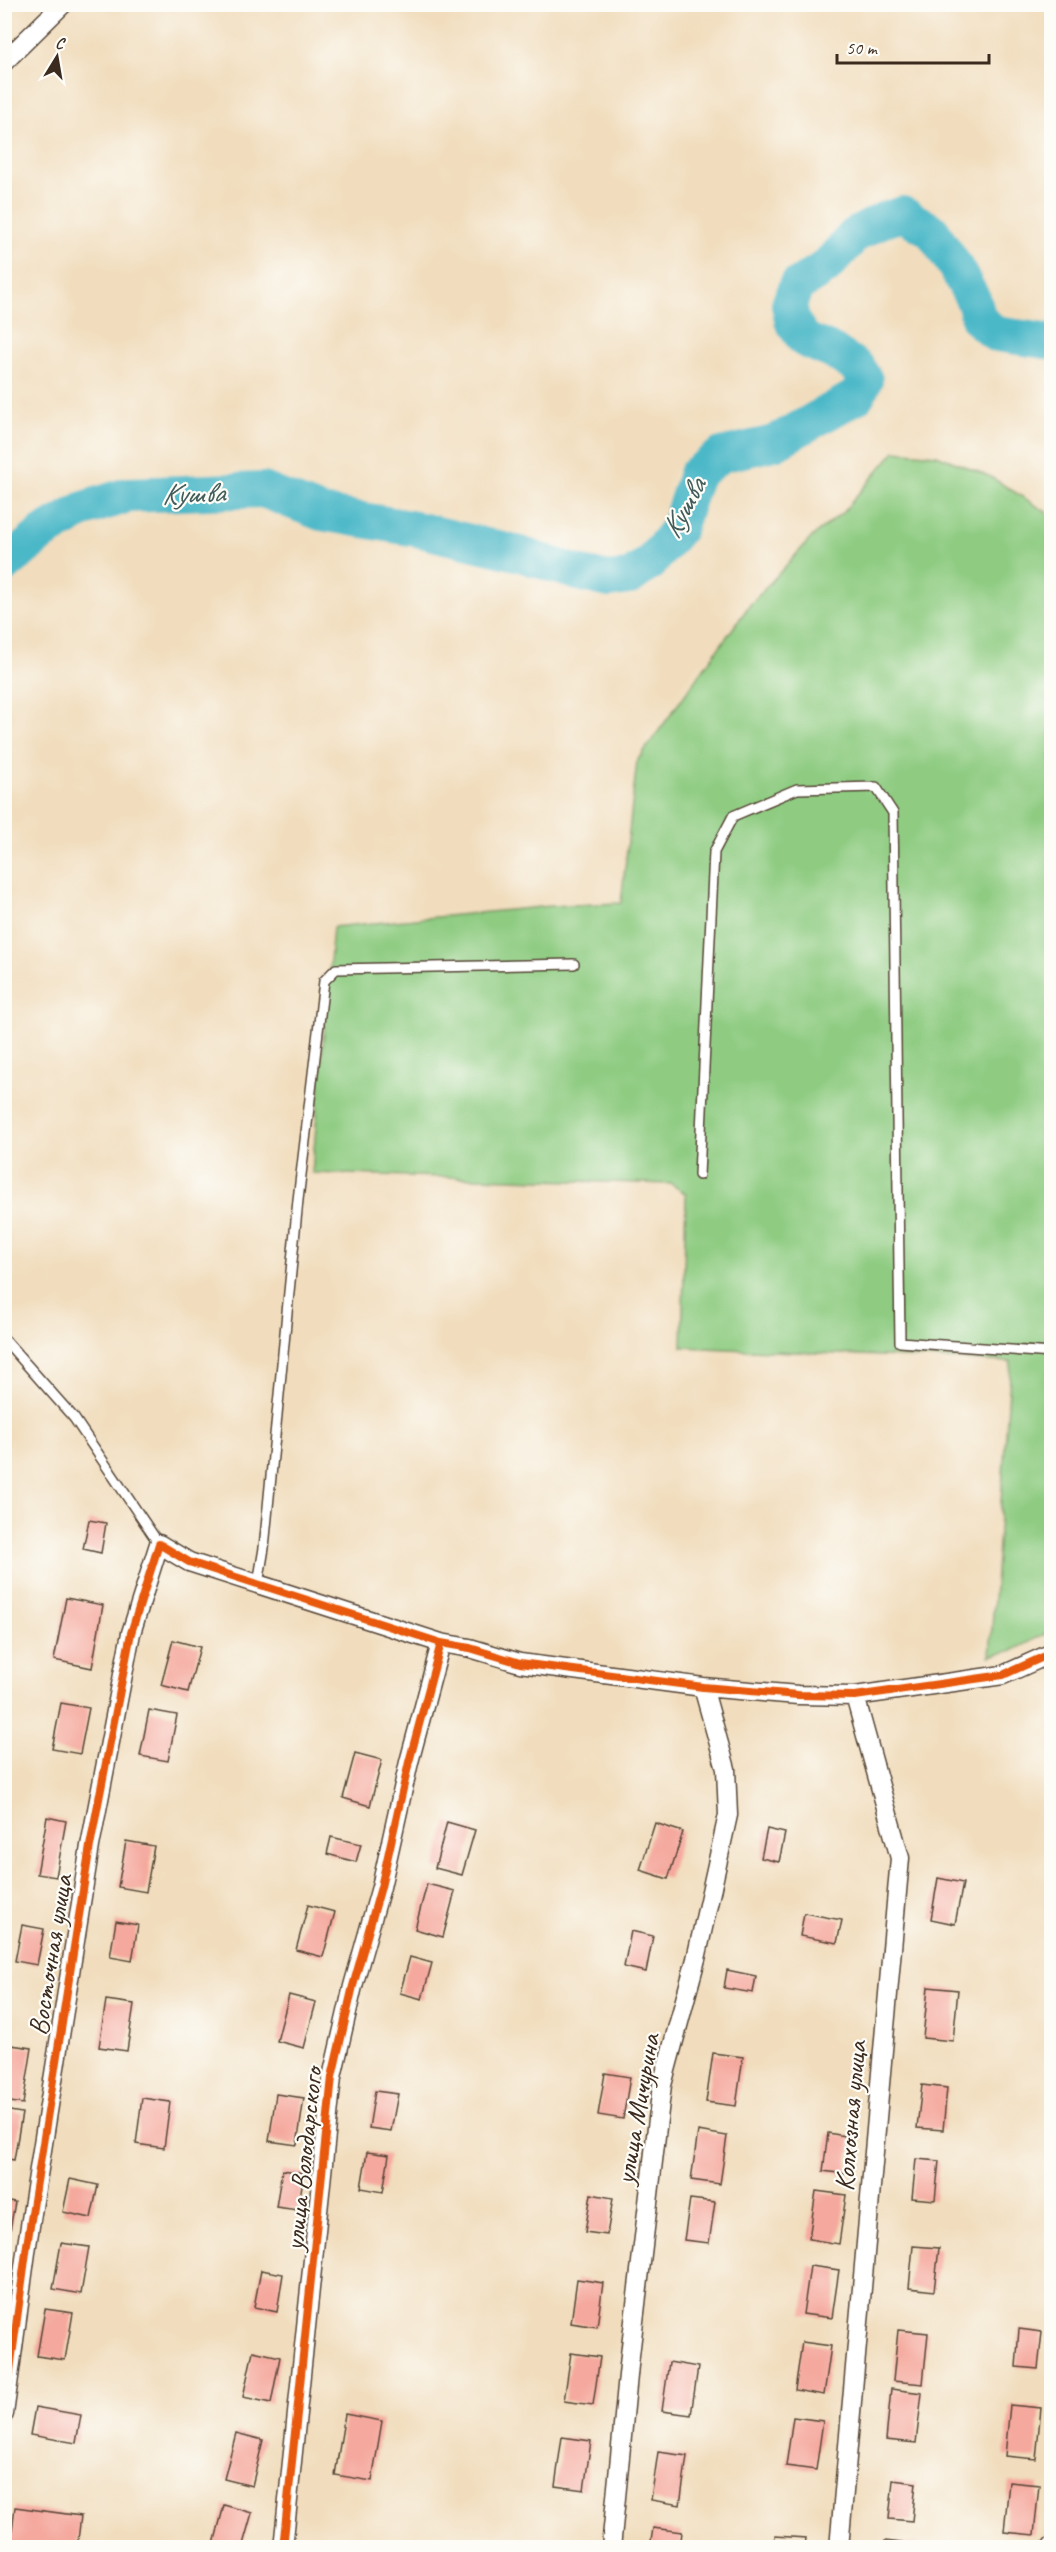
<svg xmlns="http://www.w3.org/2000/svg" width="1056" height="2552" font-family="Caveat,sans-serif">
<rect width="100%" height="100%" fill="#fdfcf7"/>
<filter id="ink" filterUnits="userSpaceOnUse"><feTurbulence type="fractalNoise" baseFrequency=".0167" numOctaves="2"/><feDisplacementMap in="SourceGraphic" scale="12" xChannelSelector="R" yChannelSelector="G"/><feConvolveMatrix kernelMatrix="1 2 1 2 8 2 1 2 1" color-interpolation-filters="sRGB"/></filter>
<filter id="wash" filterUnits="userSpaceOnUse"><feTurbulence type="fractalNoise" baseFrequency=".008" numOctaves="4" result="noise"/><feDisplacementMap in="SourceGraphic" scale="24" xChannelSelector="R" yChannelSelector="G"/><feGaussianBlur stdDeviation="1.35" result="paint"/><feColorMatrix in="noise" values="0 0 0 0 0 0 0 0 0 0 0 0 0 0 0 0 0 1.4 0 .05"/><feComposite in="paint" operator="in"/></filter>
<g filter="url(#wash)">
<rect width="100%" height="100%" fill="#f1ddbd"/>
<path fill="#8fcc82" stroke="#657b50" stroke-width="1.5" d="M895 451 937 455 991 477 1051 515V1631L1014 1650 990 1656 1011 1362 682 1347 686 1194 671 1184 312 1173 333 927 551 906 621 903 637 761 749 606 813 536 843 512Z"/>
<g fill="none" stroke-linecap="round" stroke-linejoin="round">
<path stroke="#4cb8c8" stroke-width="36" d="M4 566 43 533 84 509 128 495 263 490 321 513 416 529 520 554 578 573 609 580 630 577 650 563 678 529 696 474 721 455 774 443 857 396 865 380 857 367 834 352 805 340 793 323 789 305 796 286 826 267 855 235 883 220 903 214 932 231 953 263 974 301 979 320 996 334 1052 342"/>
</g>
<g id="blocks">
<path fill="#f5a99e" d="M89 1520 106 1523 101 1553 83 1549Z
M66 1598 103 1605 92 1668 54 1660Z
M173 1640 200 1647 188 1692 161 1685Z
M61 1703 89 1708 80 1754 52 1749Z
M149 1710 177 1715 168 1761 140 1756Z
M355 1753 382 1760 370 1806 343 1798Z
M47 1817 66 1821 56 1877 37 1874Z
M447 1822 475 1830 462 1875 435 1868Z
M655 1823 683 1832 668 1879 640 1870Z
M767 1829 785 1833 779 1862 761 1858Z
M331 1837 361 1844 356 1862 327 1854Z
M126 1841 154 1846 146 1892 118 1887Z
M938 1878 963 1883 955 1924 931 1919Z
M427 1884 455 1891 443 1937 415 1929Z
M308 1905 335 1912 323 1957 296 1950Z
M804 1913 842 1920 837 1943 800 1936Z
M116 1921 138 1925 132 1961 110 1957Z
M22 1925 44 1929 37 1965 15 1961Z
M631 1931 653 1936 646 1972 624 1967Z
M410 1957 432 1963 422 1999 400 1993Z
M727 1970 756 1976 753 1993 724 1988Z
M928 1987 958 1990 953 2041 923 2038Z
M289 1995 316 2002 304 2048 277 2041Z
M106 2000 134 2004 127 2051 99 2047Z
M4 2044 32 2048 23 2104 4 2101Z
M713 2053 743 2057 736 2106 706 2102Z
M605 2073 630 2077 623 2119 598 2115Z
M922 2085 947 2088 943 2130 917 2128Z
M375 2091 398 2094 391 2131 369 2128Z
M276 2094 304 2098 297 2145 269 2141Z
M142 2098 170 2102 164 2148 136 2144Z
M4 2110 22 2113 14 2160 4 2158Z
M698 2131 727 2136 720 2184 691 2180Z
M828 2133 851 2137 846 2174 823 2171Z
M367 2152 389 2155 383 2192 361 2188Z
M916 2159 939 2161 935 2200 912 2198Z
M282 2170 304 2173 298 2210 276 2207Z
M70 2179 98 2185 91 2218 63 2212Z
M816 2191 846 2195 839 2244 809 2239Z
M591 2194 613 2198 607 2235 585 2232Z
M690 2199 715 2202 709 2243 684 2240Z
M4 2200 15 2202 7 2247 4 2246Z
M61 2243 89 2247 81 2294 53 2289Z
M913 2246 939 2248 934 2291 909 2288Z
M810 2266 839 2270 832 2318 803 2314Z
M261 2270 283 2274 277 2312 254 2307Z
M577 2279 603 2283 597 2327 571 2323Z
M45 2309 73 2313 65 2360 37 2356Z
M1019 2329 1042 2332 1038 2369 1016 2367Z
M898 2330 928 2333 923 2384 893 2381Z
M802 2342 831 2346 824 2395 795 2390Z
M253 2351 280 2357 271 2403 243 2397Z
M571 2353 600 2357 593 2405 564 2401Z
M669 2362 698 2367 691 2415 662 2411Z
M891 2389 922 2393 916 2443 886 2440Z
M1010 2405 1041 2408 1036 2459 1005 2456Z
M35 2407 81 2415 76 2443 30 2435Z
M345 2414 382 2421 372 2481 335 2475Z
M793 2417 823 2421 816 2470 786 2466Z
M236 2433 263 2440 252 2486 224 2479Z
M562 2437 591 2441 584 2490 555 2486Z
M658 2452 687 2456 680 2505 651 2500Z
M893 2480 916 2483 912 2521 889 2519Z
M1009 2482 1039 2485 1034 2535 1004 2532Z
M224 2505 252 2513 242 2548H213Z
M15 2507 81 2516 77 2548 10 2546Z
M653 2528 682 2532 680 2548H650Z
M775 2536 806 2538 805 2548H774Z
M885 2541 917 2545V2548H885Z"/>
</g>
</g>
<g filter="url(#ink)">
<use href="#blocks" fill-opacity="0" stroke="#564536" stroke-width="1.5"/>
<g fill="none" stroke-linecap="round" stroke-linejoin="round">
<defs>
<path id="lane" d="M699 1175 714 852 733 816 797 789 876 787 893 813 900 1342 1052 1353
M4 1339 74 1418 159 1544
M258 1584 264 1548 298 1200 324 981 336 969 574 964"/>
<path id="street" d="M4 62 63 4
M4 2414 27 2245 90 1846 131 1633 159 1544 189 1562 441 1643 470 1648 520 1663 703 1687 798 1695 855 1696 1003 1675 1052 1653
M283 2548 332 2077 353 1986 381 1887 409 1762 441 1643
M611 2548 630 2355 662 2085 696 1959 728 1815 726 1769 703 1687
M839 2548 900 1858 855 1696
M1051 2548 1052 2546"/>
</defs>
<use href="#lane" stroke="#564536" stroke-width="12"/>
<use href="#street" stroke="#564536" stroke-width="21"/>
<use href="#lane" stroke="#fff" stroke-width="9"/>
<use href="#street" stroke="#fff" stroke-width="18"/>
<defs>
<path id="cycleway" d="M4 2414 27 2245 90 1846 131 1633 159 1544 189 1562 441 1643 470 1648 520 1663 703 1687 798 1695 855 1696 1003 1675 1052 1653
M283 2548 332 2077 353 1986 381 1887 409 1762 441 1643"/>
</defs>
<use href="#cycleway" stroke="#fdfcf7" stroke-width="11"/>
<use href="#cycleway" stroke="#e8590c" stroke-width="8"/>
</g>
</g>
<g text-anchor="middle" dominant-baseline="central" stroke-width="4.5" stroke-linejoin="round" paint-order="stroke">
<g font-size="28" fill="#3b2a1e" stroke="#fdfcf7">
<text transform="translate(50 1955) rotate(-81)">Восточная улица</text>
<text transform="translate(637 2109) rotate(-80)">улица Мичурина</text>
<text transform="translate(850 2116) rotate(-85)">Колхозная улица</text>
<text transform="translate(303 2159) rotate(-84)">улица Володарского</text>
</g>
<g font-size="30" font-style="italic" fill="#415c5a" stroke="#fdfcf7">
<text transform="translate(193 493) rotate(-2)">Кушва</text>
<text transform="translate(683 508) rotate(-62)">Кушва</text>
</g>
</g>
<rect width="1056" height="2552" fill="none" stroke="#fdfcf7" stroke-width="24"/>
<g transform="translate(57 57) rotate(11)" stroke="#fdfcf7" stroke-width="4.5" paint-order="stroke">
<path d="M0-4.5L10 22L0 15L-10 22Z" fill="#3b2a1e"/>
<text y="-9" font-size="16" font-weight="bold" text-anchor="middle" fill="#3b2a1e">С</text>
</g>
<path d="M837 54v9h152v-9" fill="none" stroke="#3b2a1e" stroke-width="3"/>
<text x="846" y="54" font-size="18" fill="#3b2a1e" stroke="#fdfcf7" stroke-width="4.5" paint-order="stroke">50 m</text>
</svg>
